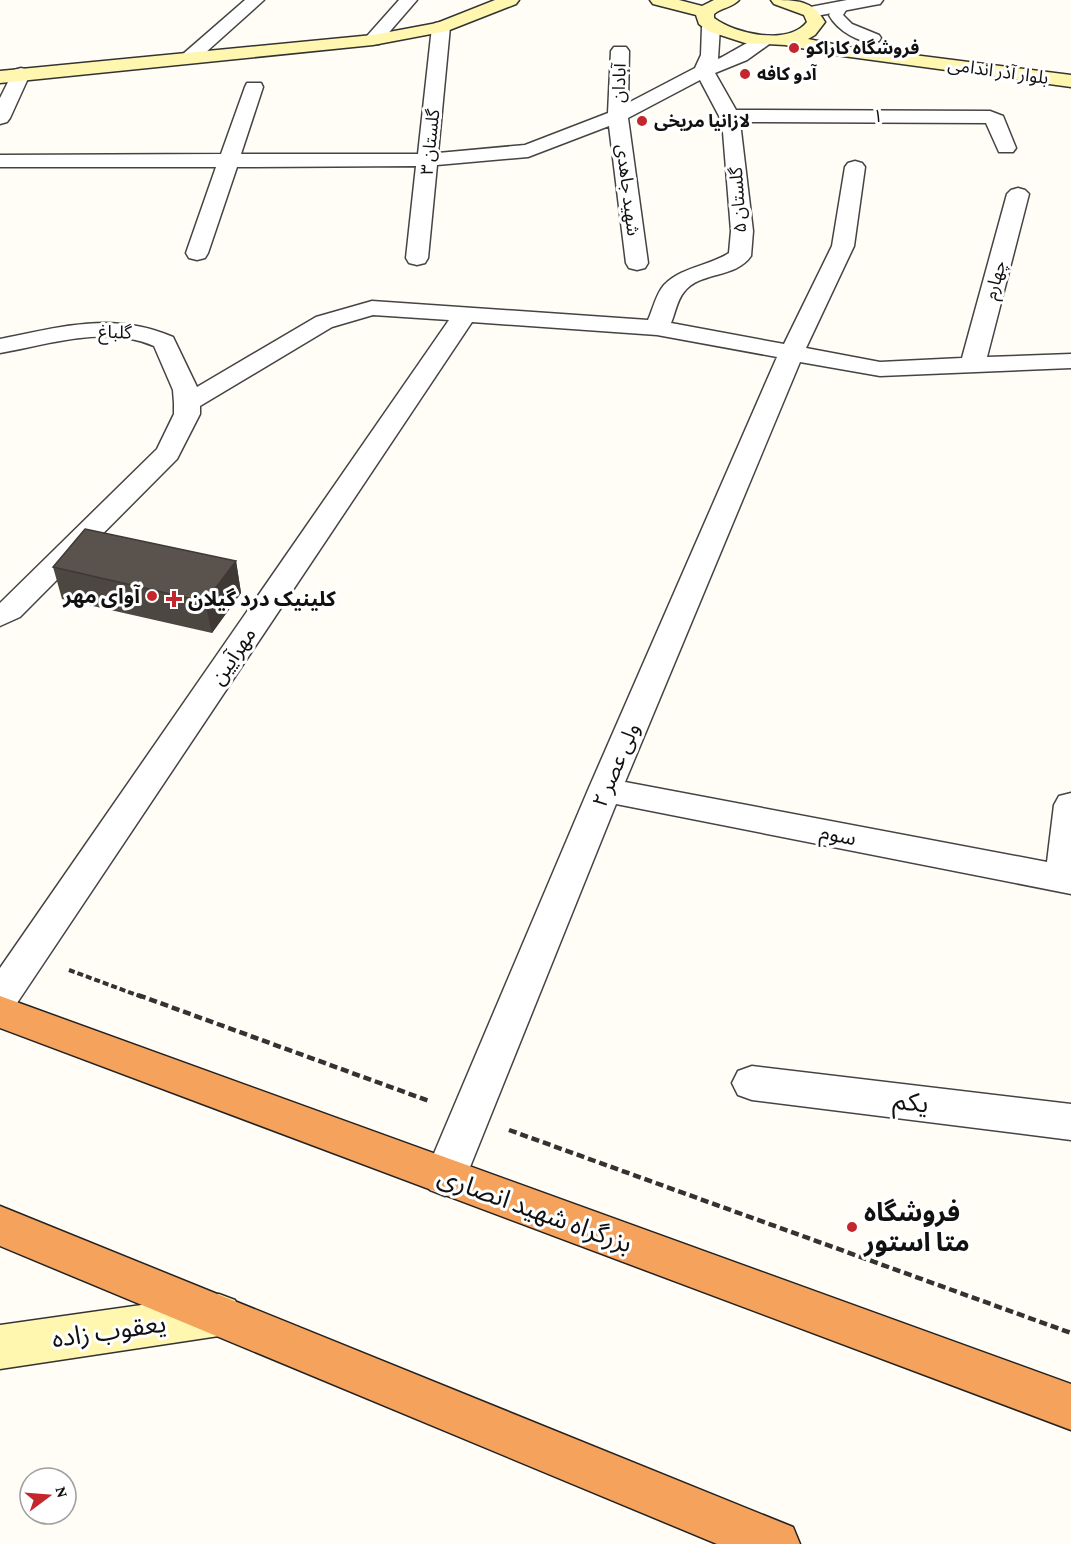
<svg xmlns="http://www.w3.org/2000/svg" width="1071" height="1544" font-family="'Crimson Pro','Noto Sans Arabic',serif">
<rect width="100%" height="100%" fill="#fffdf5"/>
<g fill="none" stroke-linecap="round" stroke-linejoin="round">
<defs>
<path id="lane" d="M841 3 848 7 843 15 852 24 879 35 881 38 879 41C861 46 837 30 829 15L836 4Z"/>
<path id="street" d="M245 0H264L195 62H183L180 58 183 54Z
M399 0H417L379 44H367L364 40 367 36Z
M847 0H883L880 4 874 5 811 17 805 16 802 12 805 8Z
M441 22 447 23 450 27 438 153 525 145 608 113 611 51 614 47H626L629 51 628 103 695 68 701 55 702 27 705 23H717L720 27 718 59C732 53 758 33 772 36L775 40 747 60 715 73 736 110 990 111 1003 116 1016 148 1013 152H999L986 123 740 122 753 231 751 256C735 279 700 271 684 292 677 300 675 314 671 323L784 344 832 246 845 167 848 163 855 161 862 163 865 167 854 246 806 348 880 362 962 358 1007 194 1011 190 1018 188 1025 190 1029 194 987 357 1071 354V368L880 376 800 362 625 782 1047 862 1054 805 1059 796 1071 793V894L616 804 466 1177 460 1190 445 1196 430 1190 424 1177 588 790 777 357 657 335 472 322 13 1009 0 1013V968L449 320 373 315 332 327 200 406V414L177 459 20 617 0 626V603L157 449 174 414V403L173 390 154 346C105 325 50 344 0 353V339C60 327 113 311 173 337L197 387 316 317 372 301 648 320C653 309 656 294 664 285 681 267 709 266 729 253L731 231 723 132 719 116 700 80 628 118 648 263 645 268 637 270 629 268 626 263 609 126 528 157 437 165 428 258 425 263 417 265 409 263 406 258 416 166 237 167 208 253 205 258 197 260 189 258 186 253 216 167H0V155L221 154 245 87 247 83H261L263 87 241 154H418L432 27 435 23Z
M21 68 28 70 30 74 10 118 7 122 0 124V98L14 70Z
M752 1066 1071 1104V1140L752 1100 738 1095 732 1083 738 1071Z"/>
<path id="secondary" d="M495 0H519L516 4 447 31 373 45 0 83V71L373 35 437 23Z
M650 0H679L702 6 714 0H739C733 7 721 8 714 14V18C735 34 788 46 807 22L804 15 774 4 771 0C796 0 813 0 825 22L815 35 808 39 843 46 1071 75V87L843 56 785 45 745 43 708 31 699 24 696 15 653 4Z
M219 1294 235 1300 241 1315 235 1330 219 1336 0 1369V1325Z"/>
<path id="highway" d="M0 996 1071 1384V1430L0 1028Z
M0 1206 793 1527 800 1544H717L0 1246Z"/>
</defs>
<use href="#lane" stroke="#444" stroke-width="3"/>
<use href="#street" stroke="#444" stroke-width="3"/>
<use href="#secondary" stroke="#333" stroke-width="3"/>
<use href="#highway" stroke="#222" stroke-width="3"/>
<path stroke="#333" stroke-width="4" stroke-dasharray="6 3" stroke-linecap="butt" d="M69 970 142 997"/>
<path stroke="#333" stroke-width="4.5" stroke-dasharray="8 4" stroke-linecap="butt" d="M138 995 429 1101
M509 1130 1071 1333"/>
<use href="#lane" fill="#fff" fill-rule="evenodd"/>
<use href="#street" fill="#fff" fill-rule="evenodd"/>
<use href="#secondary" fill="#fff6b0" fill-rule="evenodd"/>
<use href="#highway" fill="#f5a25d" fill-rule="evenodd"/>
</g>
<path fill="#4d4742" d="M236 561 241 593 212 633 62 599 53 567Z"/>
<path fill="#3f3936" d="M236 561 241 593 212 633 205 602Z"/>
<path fill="#5a524d" stroke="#3f3936" stroke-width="1.5" d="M85 529 236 561 205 602 53 567Z"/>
<g fill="#c4262e" stroke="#fff" stroke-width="2">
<circle cx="794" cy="48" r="6"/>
<circle cx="745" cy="74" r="6"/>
<circle cx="642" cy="121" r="6"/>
<circle cx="152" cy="596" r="6"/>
<path d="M171 590h6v6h6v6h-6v6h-6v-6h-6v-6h6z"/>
<circle cx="852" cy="1227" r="6"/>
</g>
<g text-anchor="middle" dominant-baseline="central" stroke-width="6" stroke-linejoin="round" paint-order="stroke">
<g font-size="18" font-weight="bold" fill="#111" stroke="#fff" text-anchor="start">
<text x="806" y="48">فروشگاه کاراکو</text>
<text x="757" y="74">آدو کافه</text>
<text x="654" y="121">لازانیا مریخی</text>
</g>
<g font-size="18" fill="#111" stroke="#fff">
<text transform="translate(998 71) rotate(8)">بلوار آذر اندامی</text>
<text transform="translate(619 83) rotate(-88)">آبادان</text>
<text x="878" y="116">۱</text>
<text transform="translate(430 142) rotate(-84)">گلستان ۳</text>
<text transform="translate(628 190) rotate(83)">شهید جاهدی</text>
<text transform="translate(738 200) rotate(-94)">گلستان ۵</text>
<text transform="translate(995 280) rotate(-75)">چهارم</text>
<text transform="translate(115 332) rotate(2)">گلباغ</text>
</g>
<g font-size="21" font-weight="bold" fill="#111" stroke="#fff" text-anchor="end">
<text x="140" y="596">آوای مهر</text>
<text x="188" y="599" text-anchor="start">کلینیک درد گیلان</text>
</g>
<g font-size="21" fill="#111" stroke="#fff">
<text transform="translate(233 656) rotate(-56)">مهرآیین</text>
<text transform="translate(616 765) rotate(-67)">ولی عصر ۲</text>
<text transform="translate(838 835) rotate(11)">سوم</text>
</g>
<g font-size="26" fill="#111" stroke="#fff">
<text transform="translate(911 1102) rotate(7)">یکم</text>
<text transform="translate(535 1210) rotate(20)">بزرگراه شهید انصاری</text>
<text transform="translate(109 1331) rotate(-8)">یعقوب زاده</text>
</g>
<g font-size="26" font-weight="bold" fill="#111" stroke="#fff" text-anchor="start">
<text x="864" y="1212">فروشگاه<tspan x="864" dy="30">متا استور</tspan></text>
</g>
</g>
<g transform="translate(48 1496) rotate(74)"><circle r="28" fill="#ffffff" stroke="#a0a0a0" stroke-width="1.5"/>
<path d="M0-4.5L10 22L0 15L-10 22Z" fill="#c4262e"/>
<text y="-9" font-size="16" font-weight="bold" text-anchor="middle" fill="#111111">N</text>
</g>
</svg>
